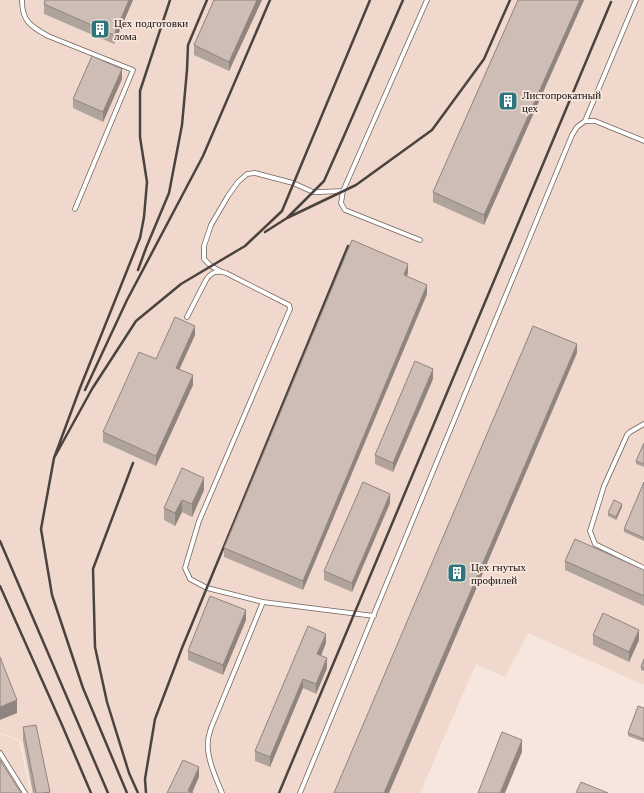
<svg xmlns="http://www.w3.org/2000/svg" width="644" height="793" font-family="'Libre Baskerville',serif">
<rect width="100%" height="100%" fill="#f6e6dd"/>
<path fill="#f0d9cc" d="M0 0H644V685L528 633 505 677 476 664 420 793H32L21 740 0 733Z
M0 734 19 741 30 793H0Z"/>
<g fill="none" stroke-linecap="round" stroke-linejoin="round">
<defs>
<path id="lane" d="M22 0C22 21 30 26 48 36L133 70 75 209
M585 121 636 0
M420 240 345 210 341 203 343 191 427 0
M220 271 211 266 204 259V246L211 225 228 196 238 182 247 174 255 173 293 183 313 192H319L343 191
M187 317 206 280C211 272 217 270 226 273L289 305 290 309 199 521 185 568 190 579 207 588 263 602
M644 424 630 432 627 435 604 486 590 531 595 544 644 568
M0 753 25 793
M222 793C216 778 206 757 208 741 208 737 210 732 211 728L263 602 374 616
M300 793 572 135 577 127 585 121H595L644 141"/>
</defs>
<use href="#lane" stroke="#70635b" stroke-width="5.5"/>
<use href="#lane" stroke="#fff" stroke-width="4"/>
<path stroke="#4b433f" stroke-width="2.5" d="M170 0 140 91V137L147 182 144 217 140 238 80 388 54 458 92 389 136 321 181 284 245 246 282 211 370 0
M287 218 356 185 432 130 484 59 510 0
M265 232 287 218 324 181 344 136 403 0
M138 270 146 248 169 193 182 125 187 70 188 45 207 0
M85 390 127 300 203 156 270 0
M56 454 54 458 41 529 52 595 83 688 127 793
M133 463 93 569 95 647 107 702 129 773 138 793
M0 541 108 793
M0 586 62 725 91 793
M146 793 145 779 155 719 182 648 348 246
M279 793 611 2"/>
</g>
<path fill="#b0a39c" d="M133 0 114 44 44 14V4Z
M214 0H262L229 71 194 55V45Z
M518 0H584L484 225 433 202V192Z
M122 79 103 122 73 108V99Z
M408 273 407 276 427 294 303 590 224 557V548Z
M195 335 179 369 193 385 156 466 103 442V432L156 359Z
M433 379 393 472 375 464V455Z
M644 443V467L636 464V461Z
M644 482V541L624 532V529Z
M204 490 192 517 182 512 175 526 164 520V508Z
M390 503 352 592 324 580V571Z
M622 507 616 520 608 516V513Z
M565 561 644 570V606L565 570Z
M246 620 223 675 188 660V651Z
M593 635 639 640 629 662 593 645Z
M326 643 321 656 327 668 316 694 303 688 270 767 255 761V751Z
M644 659V671L641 670V667Z
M644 708V742L628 736V733Z
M23 727 50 792V793H33L23 740Z"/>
<path fill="#90847f" d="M129 0H133L114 44V35Z
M257 0H262L229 71V62Z
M580 0H584L484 225V215Z
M122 69V79L103 122V112Z
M408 264V273L404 284V275Z
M427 285V294L303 590V581Z
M195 326V335L176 377V368Z
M577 344V353L389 793H384Z
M433 369V379L393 472V463Z
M193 375V385L156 466V456Z
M204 478V490L192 517V504Z
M390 494V503L352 592V583Z
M182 500V512L175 526V513Z
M622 504V507L616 520V517Z
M246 610V620L223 675V665Z
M639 630V640L629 662V652Z
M326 634V643L317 664V654Z
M327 658V668L316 694V684Z
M303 679V688L270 767V757Z
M17 700V713L0 720V707Z
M522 740V752L505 793H500Z
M199 767V777L192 793 188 791Z"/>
<path fill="#cdbdb5" stroke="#90847f" d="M45 0H129L114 35 44 4Z
M214 0H257L229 62 194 45Z
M518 0H580L484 215 433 192Z
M92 56 122 69 103 112 73 99Z
M352 240 408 264 404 275 427 285 303 581 224 548Z
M175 317 195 326 176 368 193 375 156 456 103 432 139 352 156 359Z
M533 326 577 344 384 793H334Z
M415 361 433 369 393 463 375 455Z
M644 443V464L636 461Z
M182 468 204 478 192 504 182 500 175 513 164 508Z
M363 482 390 494 352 583 324 571Z
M644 482V538L624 529Z
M614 500 622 504 616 517 608 513Z
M575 539 644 570V596L565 561Z
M210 596 246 610 223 665 188 651Z
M603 613 639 630 629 652 593 635Z
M308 626 326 634 317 654 327 658 316 684 303 679 270 757 255 751Z
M0 657 17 700 0 707Z
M644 659V668L641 667Z
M638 706 644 708V739L628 733Z
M36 725 50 792 43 793H36L23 727Z
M502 732 522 740 500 793H478Z
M0 760 21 793H0Z
M183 760 199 767 188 791 193 793H167Z
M581 782 608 793H576Z"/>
<defs>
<symbol id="building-square" viewBox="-11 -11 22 22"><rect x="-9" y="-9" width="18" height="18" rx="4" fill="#2c757d" stroke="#f6e6dd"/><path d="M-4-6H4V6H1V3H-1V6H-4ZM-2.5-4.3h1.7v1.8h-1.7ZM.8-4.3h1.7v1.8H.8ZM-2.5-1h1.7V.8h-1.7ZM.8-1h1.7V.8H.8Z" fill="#fff"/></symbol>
</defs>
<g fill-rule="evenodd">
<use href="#building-square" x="89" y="18" width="22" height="22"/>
<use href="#building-square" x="497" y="90" width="22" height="22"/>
<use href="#building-square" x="446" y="562" width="22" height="22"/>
</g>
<g text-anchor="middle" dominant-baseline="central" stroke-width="3.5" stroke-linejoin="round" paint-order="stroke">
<g font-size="11" fill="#16110e" stroke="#f6e6dd" text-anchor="start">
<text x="114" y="23">Цех подготовки<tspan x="114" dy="13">лома</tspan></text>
<text x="522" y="95">Листопрокатный<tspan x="522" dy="13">цех</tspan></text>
<text x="471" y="567">Цех гнутых<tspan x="471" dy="13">профилей</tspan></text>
</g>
</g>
</svg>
